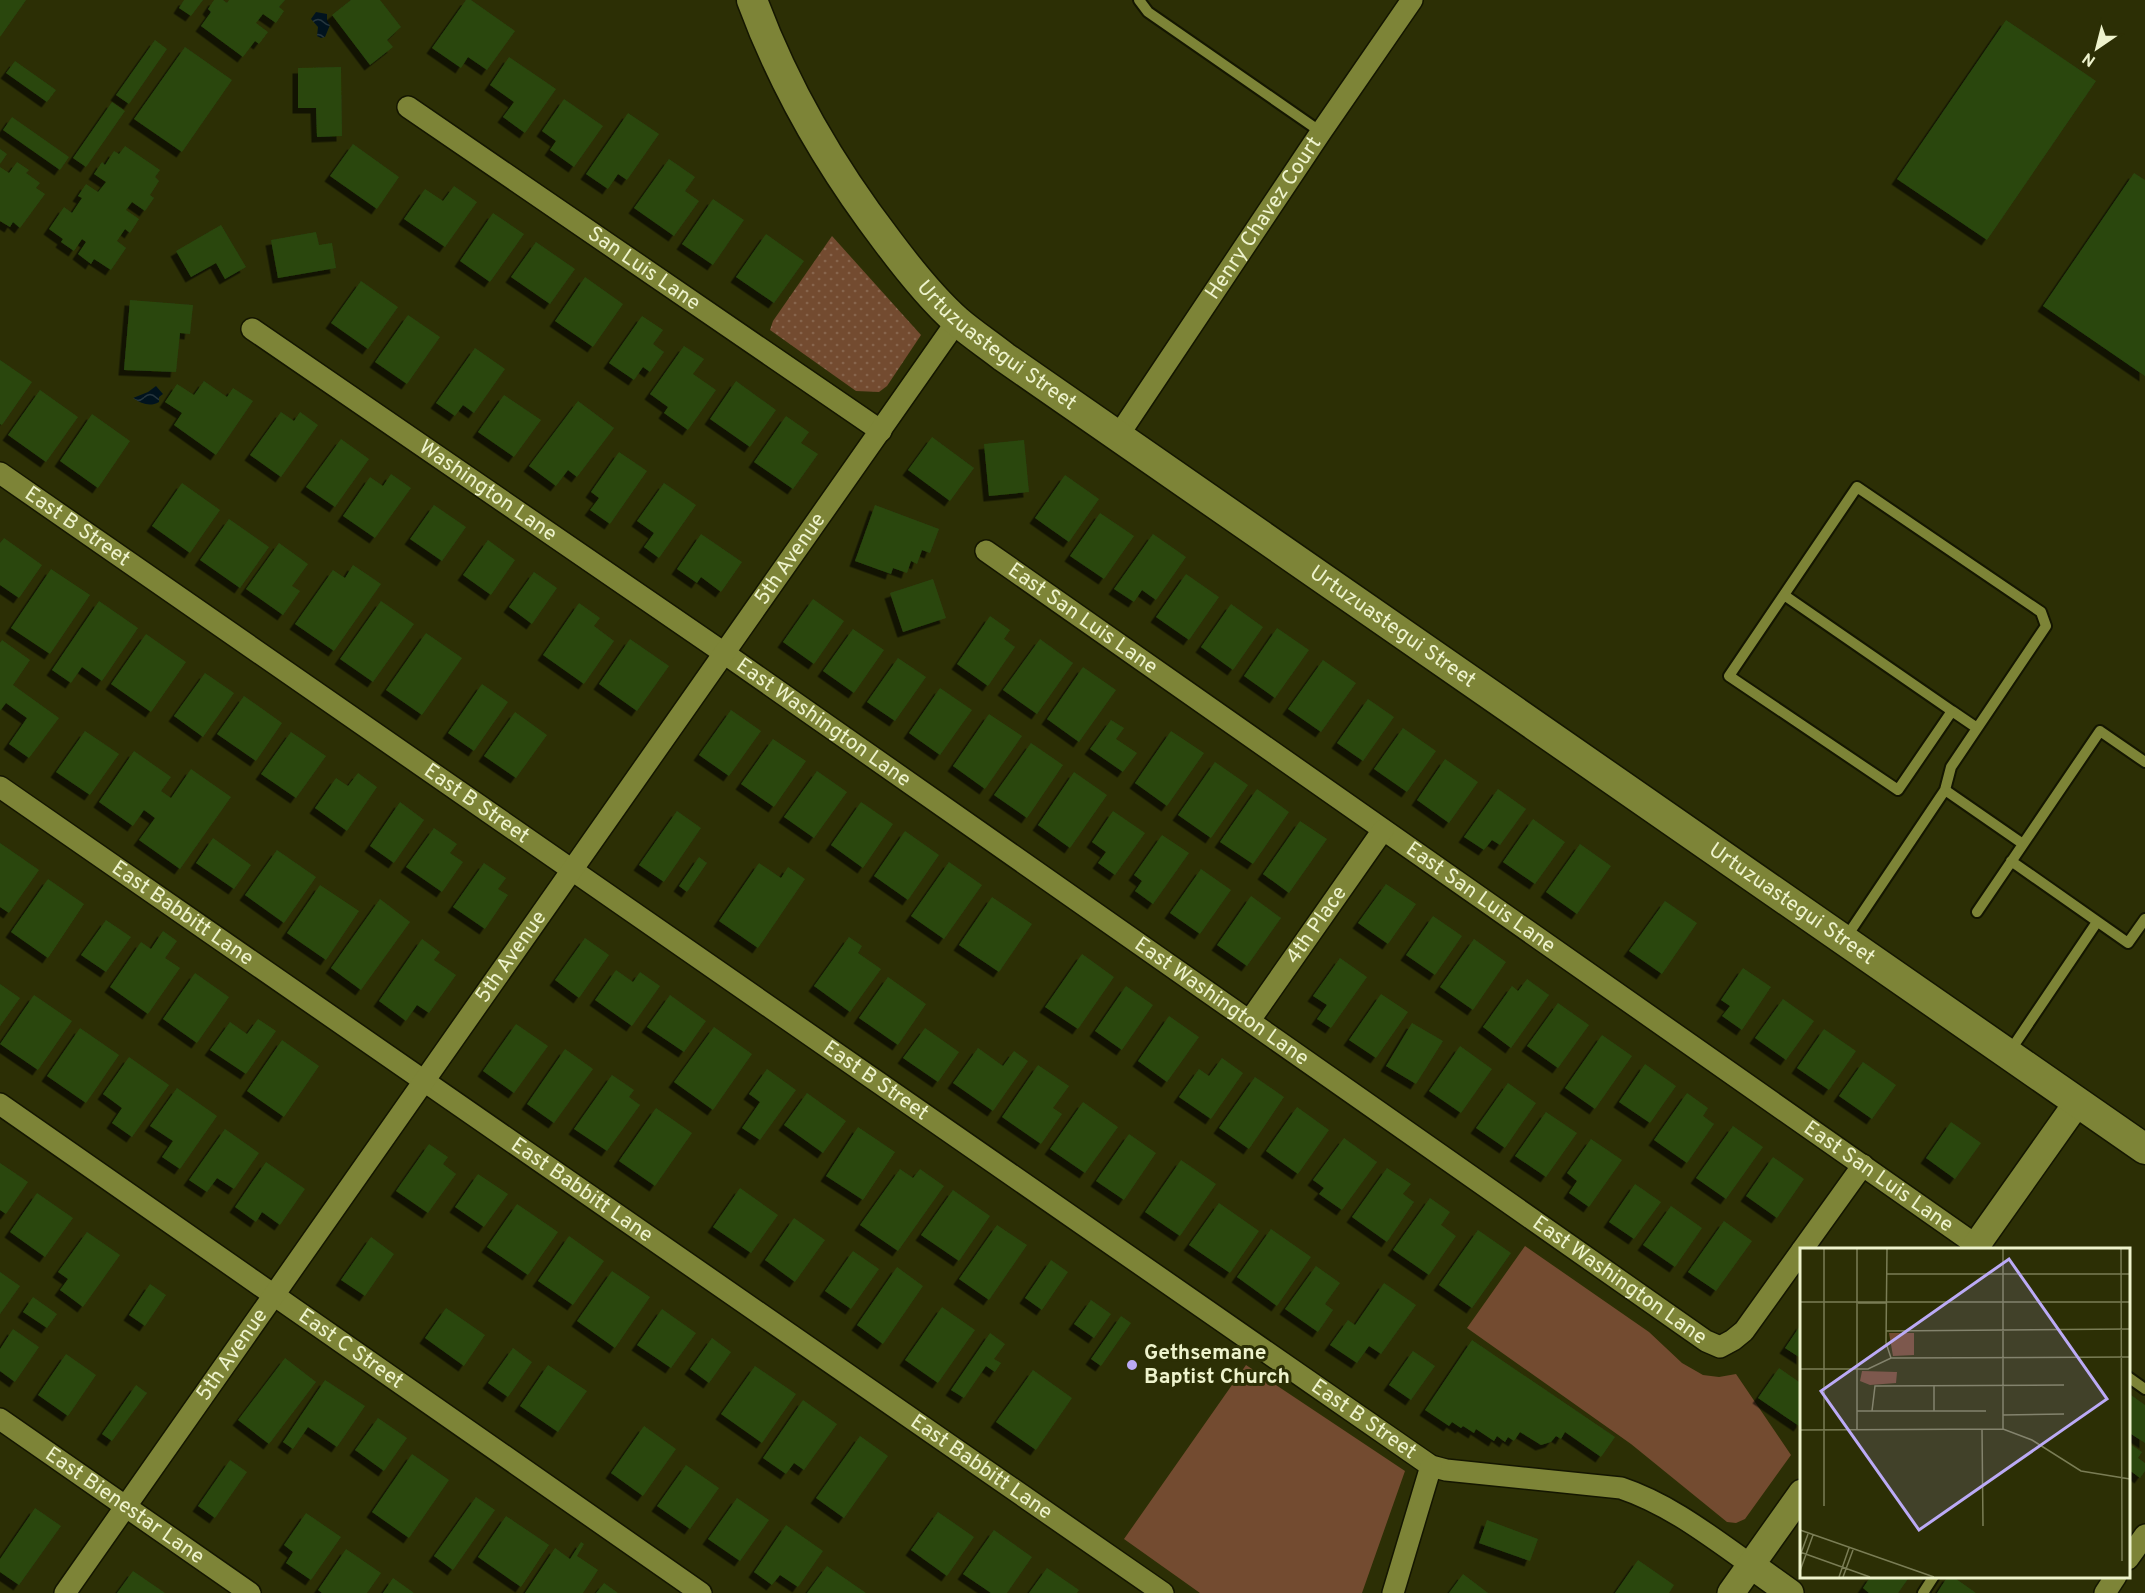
<svg xmlns="http://www.w3.org/2000/svg" width="2145" height="1593" font-family="Overpass,sans-serif">
<defs>
<pattern id="grass-dots" width="8" height="8" patternUnits="userSpaceOnUse" patternTransform="scale(1.5)"><rect width="8" height="8" fill="#734b30"/><path d="M2 2h.1M6 6h.1" fill="none" stroke="#87654d" stroke-width="1.8" stroke-linecap="round"/></pattern>
<pattern id="water-waves" width="16" height="10" patternUnits="userSpaceOnUse" patternTransform="scale(1.5)"><rect width="16" height="10" fill="#01131e"/><path d="M0 5q4-4 8 0t8 0" fill="none" stroke="#26363e"/></pattern>
<filter id="shadow"><feDropShadow dx="-5.5" dy="5.5" stdDeviation="0" flood-color="#0009"/></filter>
</defs>
<rect width="100%" height="100%" fill="#2c2f05"/>
<path fill="url(#grass-dots)" d="M832 236 921 335 887 386 879 392 856 391 770 330 773 321Z"/>
<path fill="#734b30" d="M1525 1246 1649 1332 1682 1363 1703 1375 1719 1377 1736 1374 1791 1455 1745 1519 1736 1523 1727 1522 1631 1444 1467 1328Z
M1246 1365 1405 1471 1362 1593H1200L1124 1539Z"/>
<path fill="url(#water-waves)" d="M316 12 327 14V20L330 25 325 37 321 38 317 36 318 27 311 19Z
M156 386 163 394 159 397V402C150 407 142 404 133 398L148 392Z"/>
<path fill="#294711" filter="url(#shadow)" d="M0 0H26L0 37Z
M184 0H203L191 16 179 8Z
M214 0H223L227 3 229 0H285L279 7 284 11 276 23 263 14 256 23 268 32 259 44 255 41 243 57 201 26 211 12 208 9Z
M351 0H380L401 27 387 40 393 47 370 65 332 15Z
M466 0H471L515 31 487 70 468 57 461 68 432 48Z
M2006 20 2096 81 1987 240 1897 179Z
M155 40 167 49 129 104 116 95Z
M185 47 232 80 182 152 134 119Z
M509 57 556 89 525 133 503 117 514 102 490 85Z
M15 61 56 90 47 102 6 73Z
M341 67 342 136 317 137 316 108H298V68Z
M564 99 603 126 574 167 550 150 556 141 542 131Z
M112 102 125 111 86 167 73 158Z
M628 113 659 134 627 180 618 174 608 189 586 174Z
M12 117 69 157 60 170 3 130Z
M353 144 399 177 377 209 330 176Z
M125 146 160 170 155 177 159 181 150 195 154 198 145 211 132 202 126 210 139 219 130 233 125 229 117 241 126 248 111 270 94 259 91 264 78 254 86 242 82 239 74 251 61 242 63 239 49 229 64 207 72 213 82 198 78 196 86 184 98 192 106 182 94 174 102 162 105 165 114 151 119 154Z
M0 149 7 154 0 164Z
M669 159 695 177 685 191 699 201 674 236 634 208Z
M17 162 29 170 26 173 40 183 36 188 45 194 20 228 13 222 10 227 0 221V167L9 173Z
M2134 173 2145 180V376L2043 306Z
M454 186 477 202 445 247 404 219 425 189 443 201Z
M713 199 744 220 713 265 682 244Z
M493 213 524 234 490 282 460 261Z
M221 225 246 267 225 279 216 263 191 277 176 251Z
M316 232 319 245 332 243 336 268 278 278 271 240Z
M766 234 804 261 774 303 736 277Z
M536 242 575 269 550 304 511 277Z
M585 277 623 304 593 347 555 321Z
M361 281 398 307 368 349 331 323Z
M130 300 193 305 190 334 180 333 176 372 124 370Z
M408 315 440 337 407 384 375 362Z
M642 316 663 330 653 344 664 352 650 372 643 367 634 380 609 363Z
M684 346 704 359 693 374 716 390 688 430 664 413 668 407 650 394Z
M475 348 505 369 474 413 463 405 455 416 436 403Z
M0 360 32 382 2 425 0 424Z
M204 381 227 397 233 388 253 401 216 455 174 425 182 413 165 402 177 384 194 395Z
M736 381 776 410 750 447 710 419Z
M40 390 78 417 46 462 8 435Z
M504 395 541 420 514 457 478 432Z
M578 401 614 428 577 477 568 470 556 486 529 466Z
M281 412 294 421 300 412 318 425 281 477 250 455Z
M92 414 130 441 98 488 60 461Z
M786 416 809 432 801 443 818 454 793 489 754 462Z
M932 437 974 468 950 501 908 470Z
M341 439 369 459 335 507 306 487Z
M1024 440 1029 492 989 496 984 444Z
M619 452 647 471 610 524 590 510 599 498 591 492Z
M391 474 411 488 375 538 343 516 370 477 383 486Z
M1065 475 1099 499 1069 542 1035 518Z
M182 483 220 510 190 553 152 526Z
M664 483 696 505 659 558 644 547 654 533 637 521Z
M434 505 466 527 442 561 410 539Z
M875 505 939 529 930 553 922 550 917 564 911 561 907 573 893 568 891 574 855 561Z
M1100 513 1134 536 1104 579 1070 556Z
M229 519 269 547 240 588 200 560Z
M701 534 742 562 721 592 701 577 697 583 677 569Z
M1153 534 1186 557 1156 600 1142 590 1134 602 1114 589Z
M4 538 42 565 19 598 0 585V543Z
M488 540 515 560 491 595 463 575Z
M279 543 308 564 292 586 300 591 283 615 246 589Z
M353 565 381 584 334 651 295 624 333 570 345 578Z
M51 569 90 595 50 654 11 628Z
M534 572 557 588 532 624 509 607Z
M1186 574 1219 597 1189 640 1156 617Z
M933 579 946 618 903 632 890 593Z
M813 599 844 621 814 664 783 642Z
M99 601 138 628 102 681 82 667 71 683 52 670Z
M381 601 414 624 373 682 340 659Z
M579 603 600 618 594 626 614 641 584 684 543 655Z
M1231 604 1263 627 1233 670 1201 647Z
M990 616 1010 630 1004 639 1015 647 988 686 957 664Z
M1277 628 1309 650 1275 698 1244 676Z
M853 629 884 650 854 693 823 671Z
M426 633 462 658 422 715 386 690Z
M146 634 186 662 151 712 111 684Z
M630 639 669 666 637 711 599 684Z
M1040 639 1073 663 1037 714 1003 690Z
M2 640 30 660 13 685 59 718 29 758 9 744 27 718 6 703 0 711V643Z
M898 658 926 677 895 721 867 702Z
M1323 660 1356 683 1321 732 1288 709Z
M1083 667 1116 690 1079 742 1047 719Z
M205 673 234 693 203 737 174 716Z
M482 684 508 702 474 751 448 733Z
M940 688 972 710 940 755 909 733Z
M244 696 282 723 256 761 217 734Z
M1368 699 1394 717 1363 761 1337 743Z
M731 710 761 731 729 776 699 755Z
M515 712 547 735 516 778 484 756Z
M989 714 1022 736 985 789 953 766Z
M1111 720 1124 728 1116 739 1137 753 1123 772 1090 749Z
M1403 728 1436 751 1407 792 1374 769Z
M85 731 119 754 90 795 56 772Z
M1171 731 1204 753 1167 806 1135 783Z
M291 732 326 756 296 798 261 774Z
M773 739 806 761 774 807 741 784Z
M1031 743 1063 765 1027 818 994 795Z
M134 751 171 777 161 791 171 798 191 769 231 797 180 869 139 840 155 818 144 810 133 826 99 802Z
M1445 759 1478 782 1449 823 1417 800Z
M1215 762 1248 785 1211 838 1178 815Z
M817 771 847 792 814 838 784 817Z
M1074 772 1107 795 1070 848 1038 825Z
M358 773 377 787 347 831 315 808 336 778 348 786Z
M1257 789 1289 812 1253 864 1220 842Z
M1498 789 1526 809 1500 845 1492 840 1484 850 1464 837Z
M400 802 424 820 394 863 370 846Z
M861 802 893 824 863 868 831 845Z
M677 811 701 828 664 882 639 865Z
M1113 811 1145 833 1115 875 1098 863 1106 852 1092 842Z
M1533 819 1565 842 1535 884 1503 862Z
M1300 821 1327 839 1289 893 1263 874Z
M434 828 457 844 450 853 463 862 442 892 406 867Z
M905 831 939 855 908 900 874 876Z
M1162 835 1189 853 1153 904 1135 891 1142 881 1134 875Z
M213 838 251 865 234 889 196 863Z
M0 843 39 870 9 913 0 907Z
M1580 844 1611 866 1577 914 1546 892Z
M277 850 316 877 284 923 245 895Z
M699 857 707 863 687 892 679 886Z
M949 862 982 885 944 939 911 916Z
M484 863 506 878 498 889 508 895 485 929 453 907Z
M759 863 781 878 788 867 805 879 758 948 719 921Z
M1201 869 1231 890 1200 934 1170 913Z
M48 879 84 904 48 958 11 932Z
M1386 884 1416 904 1388 944 1358 923Z
M320 885 359 911 326 960 287 933Z
M1251 896 1281 918 1247 966 1217 945Z
M992 897 1032 924 999 972 959 945Z
M380 899 410 922 361 990 331 968Z
M1665 901 1697 923 1662 974 1629 951Z
M1433 916 1462 936 1435 975 1406 955Z
M106 920 131 937 106 972 81 955Z
M163 931 177 941 165 958 180 968 148 1014 110 987 141 942 151 949Z
M849 937 862 946 858 953 881 969 850 1012 814 986Z
M585 938 609 955 579 998 555 980Z
M422 939 440 952 434 960 456 975 429 1013 417 1005 406 1021 379 1001Z
M1474 939 1506 962 1473 1010 1440 987Z
M1082 954 1114 977 1078 1029 1045 1007Z
M1340 958 1367 977 1331 1028 1317 1019 1327 1005 1313 996Z
M1743 968 1771 987 1742 1030 1722 1016 1730 1006 1721 1000Z
M616 970 633 982 640 972 660 986 632 1026 595 1000Z
M195 973 229 997 197 1043 163 1019Z
M888 977 926 1004 898 1045 859 1018Z
M1527 979 1549 995 1511 1048 1483 1027 1512 986 1518 991Z
M0 984 20 998 0 1026Z
M1126 986 1153 1005 1122 1050 1095 1031Z
M1381 994 1408 1012 1376 1058 1349 1040Z
M34 995 72 1021 38 1070 0 1044Z
M670 995 706 1021 684 1052 647 1027Z
M1783 999 1814 1021 1786 1060 1755 1038Z
M1558 1003 1589 1025 1558 1068 1527 1046Z
M1169 1016 1199 1037 1167 1082 1138 1061Z
M258 1019 276 1031 246 1074 210 1050 230 1022 247 1034Z
M1412 1023 1443 1041 1416 1084 1386 1066Z
M516 1024 548 1046 514 1093 483 1071Z
M714 1027 752 1054 713 1110 674 1082Z
M80 1028 119 1055 86 1103 47 1076Z
M925 1028 959 1052 938 1082 903 1058Z
M1824 1029 1856 1051 1829 1090 1797 1068Z
M1602 1035 1632 1056 1595 1109 1565 1088Z
M282 1040 319 1066 284 1117 247 1091Z
M1460 1046 1492 1069 1461 1113 1429 1091Z
M978 1048 1003 1066 1014 1051 1028 1061 993 1111 953 1083Z
M565 1049 593 1069 554 1123 527 1104Z
M129 1057 169 1085 132 1137 112 1123 122 1108 103 1094Z
M1222 1058 1243 1073 1211 1119 1179 1097 1199 1069 1209 1076Z
M1863 1062 1896 1085 1872 1119 1839 1096Z
M1645 1064 1676 1086 1650 1123 1619 1102Z
M1038 1065 1069 1086 1053 1108 1062 1114 1041 1144 1002 1117Z
M767 1069 796 1090 760 1140 742 1128 760 1102 749 1094Z
M612 1075 634 1090 629 1097 640 1105 607 1151 574 1129Z
M1255 1077 1284 1097 1249 1149 1219 1128Z
M1508 1083 1536 1103 1505 1148 1476 1128Z
M177 1088 217 1116 180 1169 162 1157 173 1141 150 1126Z
M807 1093 846 1121 823 1153 784 1125Z
M1687 1093 1708 1108 1703 1116 1714 1124 1687 1163 1654 1140Z
M1083 1102 1118 1127 1085 1173 1050 1149Z
M1297 1107 1329 1130 1298 1174 1266 1151Z
M656 1108 692 1133 655 1186 619 1161Z
M1546 1112 1577 1133 1546 1177 1515 1156Z
M1951 1122 1981 1143 1955 1179 1926 1158Z
M1733 1126 1763 1147 1726 1199 1696 1178Z
M858 1127 895 1152 863 1200 826 1176Z
M225 1129 259 1153 234 1189 217 1178 207 1192 189 1180Z
M1129 1134 1156 1153 1124 1200 1096 1181Z
M1344 1138 1377 1162 1342 1210 1319 1194 1324 1188 1313 1180Z
M1591 1139 1622 1160 1589 1207 1569 1193 1577 1181 1567 1173Z
M429 1144 448 1157 443 1164 456 1174 428 1213 396 1191Z
M1773 1157 1804 1179 1777 1218 1746 1196Z
M1181 1160 1216 1184 1180 1236 1145 1212Z
M266 1162 305 1189 280 1225 262 1212 256 1222 235 1207Z
M0 1163 28 1182 6 1214 0 1210Z
M1387 1168 1411 1184 1403 1194 1414 1202 1387 1242 1352 1217Z
M900 1169 913 1178 920 1169 944 1186 898 1251 860 1225Z
M478 1174 508 1194 484 1227 455 1207Z
M1635 1184 1661 1202 1634 1239 1609 1222Z
M740 1188 778 1215 751 1253 713 1227Z
M953 1190 990 1216 959 1261 921 1235Z
M37 1193 73 1218 45 1257 10 1232Z
M1430 1198 1450 1212 1441 1225 1456 1236 1429 1275 1393 1250Z
M1219 1203 1259 1231 1230 1273 1189 1245Z
M517 1204 558 1232 528 1275 487 1247Z
M1671 1206 1702 1228 1675 1267 1643 1245Z
M794 1218 825 1240 795 1282 765 1260Z
M1724 1221 1752 1241 1716 1291 1688 1272Z
M997 1225 1027 1245 989 1300 959 1279Z
M1271 1229 1311 1257 1277 1306 1237 1277Z
M1478 1230 1511 1253 1472 1308 1439 1285Z
M87 1232 120 1255 83 1307 60 1290 68 1279 58 1272Z
M569 1236 604 1261 573 1305 538 1281Z
M371 1237 394 1254 365 1296 341 1280Z
M853 1251 879 1269 851 1309 825 1291Z
M1051 1260 1068 1272 1042 1310 1025 1298Z
M1316 1266 1340 1283 1325 1304 1333 1310 1318 1332 1285 1309Z
M897 1267 923 1286 883 1344 857 1325Z
M612 1271 650 1297 615 1348 577 1321Z
M0 1272 20 1286 0 1314Z
M1384 1283 1416 1305 1381 1354 1369 1346 1357 1363 1330 1345 1348 1320 1355 1325Z
M150 1284 166 1295 145 1326 129 1315Z
M33 1297 57 1314 47 1328 23 1312Z
M1091 1300 1111 1314 1094 1338 1074 1324Z
M942 1307 975 1330 938 1383 905 1360Z
M446 1308 485 1335 464 1366 425 1338Z
M662 1309 696 1333 671 1368 637 1345Z
M1121 1316 1131 1323 1101 1366 1091 1359Z
M1802 1323V1359L1785 1348Z
M13 1329 39 1347 15 1382 0 1371V1349Z
M990 1333 1005 1344 994 1359 1001 1363 995 1372 986 1366 964 1398 951 1390Z
M712 1338 731 1352 709 1383 690 1369Z
M1472 1340 1615 1437 1601 1457 1565 1432 1561 1439 1556 1436 1551 1442 1541 1445 1520 1432 1514 1441 1508 1437 1505 1442 1497 1436 1494 1441 1476 1429 1474 1433 1463 1426 1461 1428 1452 1422 1449 1426 1425 1410Z
M513 1348 532 1362 508 1397 488 1383Z
M1413 1351 1435 1366 1411 1400 1389 1385Z
M66 1354 96 1375 68 1416 38 1395Z
M285 1358 316 1382 269 1444 238 1420Z
M548 1365 587 1391 558 1432 520 1406Z
M755 1366 796 1394 762 1443 721 1414Z
M1779 1368 1802 1384V1422L1799 1426 1758 1398Z
M1033 1370 1072 1398 1036 1450 996 1422Z
M325 1380 365 1406 337 1447 308 1427 293 1449 283 1442Z
M136 1385 147 1393 112 1441 102 1434Z
M2128 1393 2145 1405V1443L2128 1432Z
M803 1400 837 1424 804 1470 794 1463 786 1474 763 1458Z
M378 1418 407 1438 384 1471 355 1450Z
M644 1426 676 1449 643 1496 611 1473Z
M860 1436 888 1456 844 1518 816 1498Z
M2128 1443 2142 1452 2138 1458 2145 1463V1471L2140 1478 2128 1469Z
M412 1454 449 1480 409 1538 372 1512Z
M230 1460 247 1472 215 1518 198 1506Z
M686 1465 719 1488 690 1529 657 1506Z
M476 1497 495 1510 453 1570 434 1556Z
M737 1498 769 1520 740 1561 708 1539Z
M35 1508 61 1526 19 1585 0 1572V1559Z
M938 1512 974 1537 947 1576 911 1550Z
M306 1513 341 1537 311 1580 286 1563 293 1552 284 1545Z
M506 1516 549 1545 521 1587 478 1557Z
M1487 1520 1538 1539 1530 1561 1479 1543Z
M786 1525 823 1551 798 1587 780 1575 772 1585 754 1572Z
M994 1530 1032 1557 1007 1593H991L963 1574Z
M581 1542 584 1544 577 1556 598 1570 583 1593H525L555 1548 570 1559Z
M346 1549 381 1573 367 1593H322L318 1590Z
M1638 1560 1674 1585 1669 1593H1615Z
M827 1566 866 1593H807Z
M1047 1568 1079 1590 1077 1593H1029Z
M133 1571 165 1593H117Z
M1463 1574 1488 1593H1449Z
M1871 1576H1910L1898 1593H1869L1863 1588Z
M1948 1576H1952L1976 1593H1937Z
M393 1578 414 1593H383Z
M604 1583 618 1593H596Z"/>
<g fill="none" stroke-linecap="round" stroke-linejoin="round">
<defs>
<path id="service" d="M1139 0 1148 12 1321 132
M1784 595 1952 711
M1977 728 1952 711 1898 790 1729 676 1857 487 2041 612 2046 626 1951 767 1945 790 2023 844
M2011 861 2128 943 2145 919
M1977 912 2100 731 2145 762
M1845 939 1945 790
M2008 1054 2097 922
M2128 1377 2145 1389
M1923 1593 1934 1576"/>
<g id="minor">
<path id="s1" d="M408 107 881 431"/>
<path id="s2" d="M252 329 724 653 1706 1341 1720 1347 1733 1340 1744 1331 1802 1250"/>
<path id="s3" d="M1118 436 1321 132 1412 0"/>
<path id="s4" d="M0 473 1431 1466 1446 1470 1621 1488C1669 1504 1710 1536 1751 1565"/>
<path id="s5" d="M986 551 1976 1245"/>
<path id="s6" d="M0 787 1163 1593"/>
<path id="s7" d="M1250 1020 1383 830"/>
<path id="s8" d="M0 1104 701 1593"/>
<path d="M1802 1250 1863 1165"/>
<path id="s9" d="M0 1419 250 1593"/>
<path d="M2128 1559 2145 1535"/>
<path id="s10" d="M65 1593 957 321"/>
<path d="M1393 1593 1431 1466"/>
<path d="M2105 1593 2116 1576"/>
</g>
<path id="tertiary" d="M1973 1250 2077 1103
M1751 1565 1790 1593
M1731 1593 1802 1493"/>
<g id="secondary">
<path id="s11" d="M752 0C784 87 832 169 888 242 909 270 931 298 957 321 972 334 989 345 1004 357L2145 1149"/>
</g>
</defs>
<use href="#service" stroke="#141601" stroke-width="14"/>
<use href="#minor" stroke="#141601" stroke-width="24"/>
<use href="#tertiary" stroke="#141601" stroke-width="30"/>
<use href="#secondary" stroke="#141601" stroke-width="33"/>
<use href="#service" stroke="#7d8437" stroke-width="10"/>
<use href="#minor" stroke="#7d8437" stroke-width="21"/>
<use href="#tertiary" stroke="#7d8437" stroke-width="27"/>
<use href="#secondary" stroke="#7d8437" stroke-width="30"/>
</g>
<circle fill="#bbaaf6" stroke="#2c2f05" stroke-width="2" cx="1132" cy="1365" r="6"/>
<g text-anchor="middle" dominant-baseline="central" stroke-width="6" stroke-linejoin="round" paint-order="stroke">
<g font-size="21" fill="#eef3cd" stroke="#2c2f05">
<text stroke="none"><textPath href="#s3" startOffset="262">Henry Chavez Court</textPath></text>
<text stroke="none"><textPath href="#s1" startOffset="286">San Luis Lane</textPath></text>
<text stroke="none"><textPath href="#s11" startOffset="430">Urtuzuastegui Street</textPath></text>
<text stroke="none"><textPath href="#s2" startOffset="286">Washington Lane</textPath></text>
<text stroke="none"><textPath href="#s4" startOffset="94">East B Street</textPath></text>
<text stroke="none"><textPath href="#s10" startOffset="1263">5th Avenue</textPath></text>
<text stroke="none"><textPath href="#s5" startOffset="118">East San Luis Lane</textPath></text>
<text stroke="none"><textPath href="#s11" startOffset="916">Urtuzuastegui Street</textPath></text>
<text stroke="none"><textPath href="#s2" startOffset="694">East Washington Lane</textPath></text>
<text stroke="none"><textPath href="#s4" startOffset="580">East B Street</textPath></text>
<text stroke="none"><textPath href="#s5" startOffset="604">East San Luis Lane</textPath></text>
<text stroke="none"><textPath href="#s11" startOffset="1402">Urtuzuastegui Street</textPath></text>
<text stroke="none"><textPath href="#s6" startOffset="222">East Babbitt Lane</textPath></text>
<text stroke="none"><textPath href="#s7" startOffset="116">4th Place</textPath></text>
<text stroke="none"><textPath href="#s10" startOffset="777">5th Avenue</textPath></text>
<text stroke="none"><textPath href="#s2" startOffset="1180">East Washington Lane</textPath></text>
<text stroke="none"><textPath href="#s4" startOffset="1066">East B Street</textPath></text>
<text stroke="none"><textPath href="#s5" startOffset="1090">East San Luis Lane</textPath></text>
<text stroke="none"><textPath href="#s6" startOffset="708">East Babbitt Lane</textPath></text>
<text stroke="none"><textPath href="#s2" startOffset="1666">East Washington Lane</textPath></text>
<text stroke="none"><textPath href="#s8" startOffset="428">East C Street</textPath></text>
<text stroke="none"><textPath href="#s10" startOffset="291">5th Avenue</textPath></text>
<text stroke="none"><textPath href="#s4" startOffset="1660">East B Street</textPath></text>
<text stroke="none"><textPath href="#s6" startOffset="1194">East Babbitt Lane</textPath></text>
<text stroke="none"><textPath href="#s9" startOffset="152">East Bienestar Lane</textPath></text>
</g>
<g font-size="21" font-weight="bold" fill="#eef3cd" stroke="#2c2f05" text-anchor="start">
<text x="1144" y="1353">Gethsemane<tspan x="1144" dy="24">Baptist Church</tspan></text>
</g>
</g>
<g transform="translate(1800 1248)">
<rect width="330" height="330" fill="#2c2f05"/>
<path d="M89 85H114V107L93 108ZM62 123 97 124 96 135 70 137 60 133Z" fill="#734b30"/>
<path fill="none" stroke="#7a7d55" stroke-width="1.5" d="M24 1V258M57 1V182M87 1 86 95 91 110M321 1 322 313M87 26H330M0 54H330M58 55H86M86 83 330 81M0 121H68L91 110 330 109M134 138V163M57 163H186M72 163 75 138 264 137M203 167 264 166M182 181 183 278M203 181V1M0 182 203 181 232 192 281 223 330 231M0 282 134 329M0 304 70 329M0 308 8 286M0 323 13 287M39 329 49 300M43 329 53 302"/>
<path fill="#bbaaf6" fill-opacity="0.15" stroke="#bbaaf6" stroke-width="3" d="M209 11 307 151 119 282 21 143Z"/>
<rect width="330" height="330" fill="none" stroke="#eef3cd" stroke-width="3"/>
</g>
<g transform="translate(2097 48) rotate(215)" stroke="#2c2f05" stroke-width="4.5" paint-order="stroke">
<path d="M0-4.5L10 22L0 15L-10 22Z" fill="#eef3cd"/>
<text y="-9" font-size="16" font-weight="bold" text-anchor="middle" fill="#eef3cd">N</text>
</g>
</svg>
